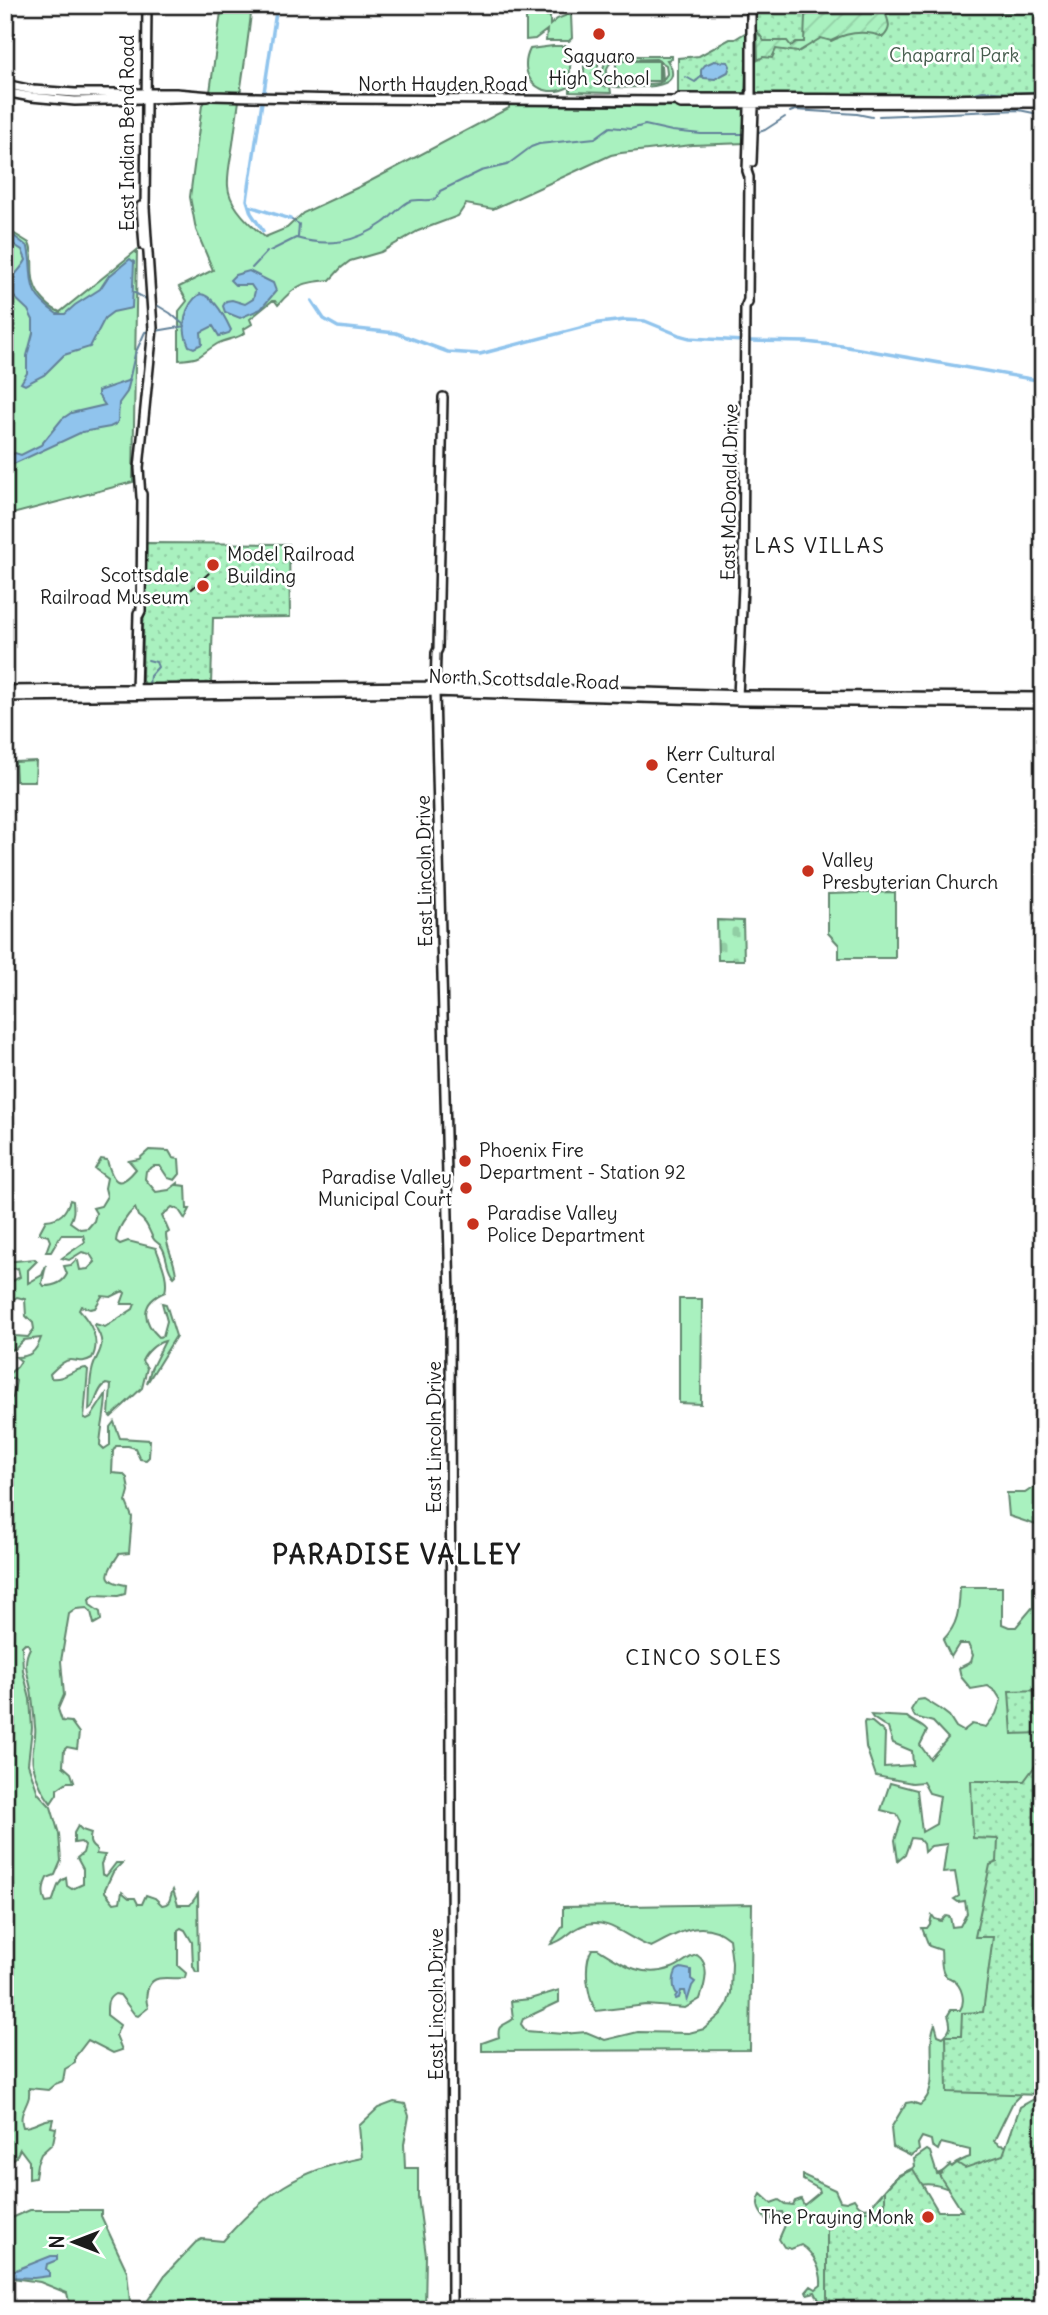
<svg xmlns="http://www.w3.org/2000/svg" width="1048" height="2315" font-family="Delius,sans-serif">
<defs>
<pattern id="cemetery-stones" width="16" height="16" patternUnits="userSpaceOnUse" patternTransform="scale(1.75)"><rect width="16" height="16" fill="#a9f1bf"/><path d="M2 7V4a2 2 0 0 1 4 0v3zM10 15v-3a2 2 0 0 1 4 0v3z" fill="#91cea4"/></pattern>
<pattern id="park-dots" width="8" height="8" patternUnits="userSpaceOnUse" patternTransform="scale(1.75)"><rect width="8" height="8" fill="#a9f1bf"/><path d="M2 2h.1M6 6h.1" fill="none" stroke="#91cea4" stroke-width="1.8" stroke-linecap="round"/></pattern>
<pattern id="garden-furrows" width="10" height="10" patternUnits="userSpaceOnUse" patternTransform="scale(1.75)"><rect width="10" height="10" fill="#a9f1bf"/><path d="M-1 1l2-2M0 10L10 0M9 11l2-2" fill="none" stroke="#91cea4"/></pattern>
</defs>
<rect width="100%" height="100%" fill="#fff"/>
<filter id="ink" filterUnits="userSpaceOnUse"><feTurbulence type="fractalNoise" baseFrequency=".0143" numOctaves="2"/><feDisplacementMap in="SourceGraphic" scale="14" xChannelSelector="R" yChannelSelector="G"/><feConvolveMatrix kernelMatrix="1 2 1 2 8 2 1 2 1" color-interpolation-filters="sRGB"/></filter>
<g filter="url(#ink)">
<path fill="#a9f1bf" stroke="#62866e" stroke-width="2" fill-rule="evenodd" d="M222 5H252C247 52 239 97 233 144 231 157 227 173 228 186 229 206 250 225 265 237L287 228 303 213 361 186 509 108V105L742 107 747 109 746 143 692 145 621 153 611 155 493 209 466 204 458 216 418 231 381 252 350 261 341 268 330 280C304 282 296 284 278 305L275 301H272L250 319 252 324 244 329 245 333C237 339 226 339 217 344 197 356 205 358 179 360V311L187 301 179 287 213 270 196 230 190 197 202 105 210 92Z
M567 15H571L572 38 569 41H546L547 30 535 39 526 40V18L529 16H550V25L557 19Z
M553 46H567L571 50 569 87C541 101 516 77 530 49Z
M608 56H672V59L667 60C684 85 655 87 638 87 629 87 618 89 610 85 607 83 605 80 603 76 601 68 606 62 608 56ZM615 60 656 59 666 65 667 74 663 80 662 65 663 81 661 82 660 64V83C648 84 609 88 607 73 606 66 610 63 615 60Z
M616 61H659V81H616Z
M5 228 29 243C35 256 30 269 34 283 37 295 49 308 60 312L137 250 133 482 5 516Z
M36 761 35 781H16L15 762Z
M895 892V958H839V945L828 933V894Z
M149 1150 169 1151 173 1158 179 1159 180 1174 175 1180 168 1178 160 1166H154L146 1171 145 1179 156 1192 169 1190 178 1183V1185L186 1186 187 1209H190L185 1219 179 1210 172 1207 162 1216 169 1232 166 1234C166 1248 175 1260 176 1275L174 1277C165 1268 168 1254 161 1246 159 1243 155 1242 153 1238 148 1229 148 1223 138 1216L135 1208C127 1215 117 1229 116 1241L120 1244 128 1241 156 1248C161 1262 169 1278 165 1292 141 1302 141 1320 159 1337L163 1336 167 1321 162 1303 166 1304 176 1336 147 1383 151 1369 165 1341C156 1343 146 1352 142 1361L147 1368 142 1388 111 1417 109 1415 111 1385 106 1384C96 1389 97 1405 89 1410 90 1398 89 1384 92 1371 96 1351 110 1348 94 1325L95 1324 105 1327 133 1309 135 1304H121L125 1293 123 1291 111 1297 102 1296 95 1308 90 1309 81 1306 79 1310C91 1323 101 1341 92 1358 81 1364 79 1360 70 1360 63 1360 55 1369 50 1374L51 1378C65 1380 72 1369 86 1368L88 1370 84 1418 87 1419 91 1417 106 1394C106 1411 101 1427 100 1445L104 1449 110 1445V1427L114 1422 120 1438 150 1440 149 1457 146 1460 140 1459 135 1448 128 1446H116L113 1451 112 1473 123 1474 127 1478 129 1491 126 1502 132 1517 129 1553 119 1554C109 1570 98 1581 126 1585L125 1594 118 1596 95 1595 89 1599 90 1605 100 1612 101 1620 94 1624 91 1612 87 1608 76 1609 69 1614 61 1661 64 1695 58 1709 62 1721 71 1722 79 1733 77 1749 67 1747 64 1750 63 1766 71 1773 74 1782H67L57 1789V1794L51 1803C42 1792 36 1778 33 1764 30 1751 37 1739 35 1727 34 1714 33 1702 31 1689 28 1674 22 1663 30 1648L28 1644 25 1643 22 1646 23 1671 30 1699 32 1728 28 1764 38 1793 51 1807 59 1834 61 1861 55 1875 47 1878C43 1885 42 1896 46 1903L52 1902C57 1892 56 1882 66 1878L67 1886 72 1889 83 1884V1869L77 1858 83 1853 85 1846 81 1842 74 1843V1833L78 1826 82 1830 91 1833C89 1841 89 1845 97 1850L96 1854 105 1855 101 1864 102 1874 106 1876 116 1863H122L113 1872 105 1889V1892L114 1903 120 1902 122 1892 129 1898H135L138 1904H142L146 1895 155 1898 162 1905C172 1904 169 1897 173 1890L178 1905H190L198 1894 199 1972H196L193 1966 192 1942 185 1930 181 1928 178 1930V1966L186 1973 185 1978C173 1980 155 1973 149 1986 145 1993 146 2001 148 2008L138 2016 135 2015 120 1995 115 1994C106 1999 107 2006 107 2015L120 2025 116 2035 122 2050 113 2053 88 2040 75 2057V2063L65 2069 63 2081 55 2084 48 2090 29 2088C29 2092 30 2096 28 2100 24 2111 19 2115 23 2127 35 2127 41 2119 53 2119L51 2127 56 2128 53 2143 41 2154 37 2164 35 2178 29 2179V2161L20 2149 16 2157 5 2165V1404L13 1397 16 1381 12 1378 5 1381V1377L17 1367 21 1361 16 1357C30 1357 36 1352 41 1338L24 1340 15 1349 10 1350 5 1345V1333L10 1332 15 1336 28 1337 34 1329 33 1323 26 1316 25 1299 17 1297 8 1303 5 1302V1285L20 1277 18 1268 5 1271V1262L35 1259 37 1261 28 1270V1283L42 1275 46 1265 42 1283 44 1286C53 1286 63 1283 67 1274L64 1266 71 1265 76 1260 78 1261 80 1270 88 1269 95 1262 90 1254 82 1252 69 1260 62 1258 85 1242 83 1235H61L51 1252H46L50 1241 48 1236 39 1233 46 1220C61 1219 66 1212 70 1200L73 1201C74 1210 74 1215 70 1222L80 1229 88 1228 94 1221 96 1213 93 1208 101 1206 107 1196 105 1188 107 1178 95 1169 101 1159 107 1160C113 1183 119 1190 136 1169L129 1161 139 1159Z
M679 1299H702L701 1404 679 1403Z
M1043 1486 1042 1523 1036 1525 1009 1516 1007 1493H1025L1034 1487Z
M1043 1579V2082L1022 2093 1013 2102 994 2141 1000 2145 1007 2146 1043 2171V2310H1033L959 2194C947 2188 934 2182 920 2185L908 2310H818L820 2302 815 2292 807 2294 806 2292 811 2286 816 2289 821 2285C822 2271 814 2253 801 2245L791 2249 784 2247 779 2239 786 2223 782 2212 770 2213 771 2218 768 2222C760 2213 754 2205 761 2194L771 2203 779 2200 785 2204 793 2205 795 2201 801 2199 804 2205 820 2192 819 2189 803 2180V2175L835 2190 840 2201 846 2202 854 2199C858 2205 862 2210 870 2207L897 2176 915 2167 914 2159 927 2150 930 2152 937 2174C950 2169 957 2161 970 2157V2150L941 2143 938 2150 932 2146 931 2140 922 2137 918 2144 919 2150 911 2156 893 2147 891 2128 906 2103 912 2102 920 2105C942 2089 925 2045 935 2024L938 2035 943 2037C952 2030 951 2025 948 2015L951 2010H960C966 2001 962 1986 953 1980 945 1974 949 1981 944 1973 940 1967 942 1957 941 1950L929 1946 922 1928H927L930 1924 932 1915 935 1919 941 1921 946 1916 950 1917 952 1927 960 1926 967 1913 965 1901 958 1902 954 1899 959 1896 955 1872 943 1873 947 1844 931 1846 924 1852 923 1844 919 1839 911 1838 905 1855 898 1861 895 1840 901 1822 897 1814 881 1810 890 1783 917 1790 922 1832 936 1824 940 1796 929 1793 923 1782 912 1783 876 1776 866 1747 864 1723 865 1721 872 1722 885 1733 884 1767 913 1765 912 1751 893 1743 888 1728 873 1718 871 1715 907 1717C913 1723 922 1724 927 1731L920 1745 930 1759 948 1738 933 1722 915 1717 911 1710 917 1700 924 1699 940 1709 949 1716 956 1727 963 1731 972 1724 986 1727 996 1714 1001 1700 996 1692 988 1686 971 1689 961 1677 959 1668 971 1662 973 1655 968 1644H959L951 1657 943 1640C959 1624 959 1609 960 1587H1002V1624L1009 1627H1016L1033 1607V1587Z
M752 1904 750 2050 482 2051V2043L499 2037C496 2023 506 2026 513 2019L511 2001 530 1999 559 1990V2002L523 2019 521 2024 526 2031 563 2034 586 2032 605 2040 638 2032 689 2033 704 2029 721 2014 727 2005 731 1993 732 1963 729 1939C702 1916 677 1934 651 1947 629 1940 608 1916 584 1925 569 1930 567 1940 551 1944L563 1926V1907Z
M592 1949H598C622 1964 643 1979 672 1968 681 1965 687 1957 697 1955 711 1964 705 1985 700 1999L685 2008 646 2005 596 2011C587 1996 583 1964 592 1949Z
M394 2102 405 2104 409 2116 404 2144 405 2168H418V2197L426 2255 425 2310H71L67 2293 40 2282 5 2277V2221L30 2210H101V2216L127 2271 130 2302 146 2303 165 2275 196 2242 202 2239 223 2241C265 2193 298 2170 362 2158L359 2126 378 2108Z"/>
<path fill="url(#cemetery-stones)" stroke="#62866e" stroke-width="2" d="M717 920 743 921 744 960H718Z"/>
<path fill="url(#park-dots)" stroke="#62866e" stroke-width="2" d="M754 5H801L809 11 1043 13V95L1003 94 972 97 758 94 756 91Z
M745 33H747L745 95H680L678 93V58L699 56 730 39H735Z
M584 58H598V86H610L611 93 570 92V78H584Z
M145 543 289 544 290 617 213 618 211 685 145 684 142 681Z
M1043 1690V1733L1012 1734 1009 1691Z
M1043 1755V2302L1038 2310H827V2211H885V2190L897 2177 913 2169 938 2211H962L939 2175 950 2165 952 2167 957 2163 965 2168 1003 2155 1020 2107 1041 2095 947 2092 946 2036H961L962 2013 983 2012 993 1937H975L990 1865 997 1862 998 1839 973 1838 971 1781H1024Z"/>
<path fill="url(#garden-furrows)" stroke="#62866e" stroke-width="2" d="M809 11 885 12C889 23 892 28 883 37 865 30 848 32 831 41L821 38 798 52 776 49 772 58 763 57 758 60 757 31 764 41H787L791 46 796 42H804L805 16Z"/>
<path fill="#90c4ed" stroke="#628199" stroke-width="2" d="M714 61 728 62 730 66 728 72 715 79 704 78 701 75V70L705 65Z
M5 229 28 247C35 282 23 290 57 314H65L75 305 100 289 108 277 130 259 134 262 132 308 113 312 105 318 90 347 64 355 44 375 25 385 21 383 27 373V356L33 333V320L28 310 11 294 7 288C9 279 21 270 26 260L22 250 5 239Z
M249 271 273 283 276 291 261 309 240 318 225 312 223 306 226 301 232 300 245 304 253 299 255 291 251 285H235L230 280 235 275Z
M200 294C214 295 225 317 231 330L229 333 219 336 213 326 201 332 202 344 194 348 189 346C181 329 183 305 200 294Z
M130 380 127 392 119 403 118 421 116 424 110 427 82 432 5 468V456H9L15 453 21 455 41 445 62 419 71 413 105 405 98 395V391Z
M681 1968 691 1970V1979L695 1982 692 1986 687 2002 685 1991H681L679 1998 676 1999 675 1997 677 1994C672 1988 673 1976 677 1970Z
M51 2256H57V2260L47 2264 46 2269 49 2271V2276L34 2278 5 2277V2268L16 2270Z"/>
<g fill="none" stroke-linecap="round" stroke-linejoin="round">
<path stroke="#628199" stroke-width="2" d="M686 77 695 82 702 76
M939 95 962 96
M967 95 983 91 1006 93 1043 92
M790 112 795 110 857 114 872 117
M879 116 1019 110 1043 115
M756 133 765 130 785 117
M290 219 299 224 298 237
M270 251 296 238C328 247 355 243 383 223 392 217 399 207 408 202 419 196 436 207 440 191L481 171 507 165 531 147 539 144 595 138 610 127 631 129 645 125 672 131 701 134H747
M252 268 267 252
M133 292 150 301
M155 304 170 313 184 325
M156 331 185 326
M129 381 135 354 145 332 151 331
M148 660 156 662 158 667 150 676 149 684"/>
<path stroke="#90c4ed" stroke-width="3.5" d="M264 92 277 5
M262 102 247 200 251 213 263 231
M249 206 290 219
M312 301 324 319 338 327 396 333 448 352 480 354 599 323 625 320 645 321 679 335 690 338 743 341
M750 341 806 342 842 346 1043 381"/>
<defs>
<path id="major" d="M5 84 33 90 75 93H176L211 96 342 99 675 101 680 98 945 99 1043 97
M5 92 31 97 75 101 207 97
M675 101 681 104 1043 103
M751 104 754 108 752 162
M141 206 144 246
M748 303 749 177 747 171 749 108 751 104V5
M443 397 438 649 436 653 435 692 450 1297 452 2310
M141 497 139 468 153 328 145 208 147 5
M139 615 141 611 142 494
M5 690 435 686 747 695 1043 697
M136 692 138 613
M5 697 431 692 743 701 1043 704
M738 697 743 586 745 307 748 300"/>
</defs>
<use href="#major" stroke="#1c1c1c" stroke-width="12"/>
<use href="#major" stroke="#fff" stroke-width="7"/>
<path stroke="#1c1c1c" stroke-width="2" stroke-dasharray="10 5" stroke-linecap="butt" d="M180 600 211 571"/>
</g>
</g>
<g fill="#c8321e" stroke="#fff" stroke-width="2.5">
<circle cx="599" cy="34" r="7"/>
<circle cx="213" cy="565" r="7"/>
<circle cx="203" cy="586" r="7"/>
<circle cx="652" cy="765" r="7"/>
<circle cx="808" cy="871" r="7"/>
<circle cx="465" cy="1161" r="7"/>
<circle cx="466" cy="1188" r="7"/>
<circle cx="473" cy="1224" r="7"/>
<circle cx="928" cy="2217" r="7"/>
</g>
<g text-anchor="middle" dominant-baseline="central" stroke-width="5" stroke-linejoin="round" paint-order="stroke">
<g font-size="19" fill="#465c4d" stroke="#fff">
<text x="954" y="55">Chaparral Park</text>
</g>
<g font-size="19" fill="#1c1c1c" stroke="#fff" text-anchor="start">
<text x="599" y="56" text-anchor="middle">Saguaro<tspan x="599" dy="22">High School</tspan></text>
<text x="227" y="554">Model Railroad<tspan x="227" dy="22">Building</tspan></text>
<text x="189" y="575" text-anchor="end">Scottsdale<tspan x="189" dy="22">Railroad Museum</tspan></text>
<text x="666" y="754">Kerr Cultural<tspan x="666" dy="22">Center</tspan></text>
<text x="822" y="860">Valley<tspan x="822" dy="22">Presbyterian Church</tspan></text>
<text x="479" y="1150">Phoenix Fire<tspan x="479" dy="22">Department - Station 92</tspan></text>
<text x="452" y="1177" text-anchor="end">Paradise Valley<tspan x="452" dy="22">Municipal Court</tspan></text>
<text x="487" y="1213">Paradise Valley<tspan x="487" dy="22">Police Department</tspan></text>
<text x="914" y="2217" text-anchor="end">The Praying Monk</text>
</g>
<g font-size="19" fill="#1c1c1c" stroke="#fff">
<text x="443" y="84">North Hayden Road</text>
<text transform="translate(127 133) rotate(-90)">East Indian Bend Road</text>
<text transform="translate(729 492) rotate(-89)">East McDonald Drive</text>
<text transform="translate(524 679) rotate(2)">North Scottsdale Road</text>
<text transform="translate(424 871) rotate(-91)">East Lincoln Drive</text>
<text transform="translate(434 1437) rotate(-90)">East Lincoln Drive</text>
<text transform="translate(436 2004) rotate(-90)">East Lincoln Drive</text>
</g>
<g font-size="21" letter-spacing="2" fill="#1c1c1c" stroke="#fff">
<text x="820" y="545">LAS VILLAS</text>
<text x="704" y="1657">CINCO SOLES</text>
</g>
<g font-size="26" font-weight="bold" letter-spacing="2" fill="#1c1c1c" stroke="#fff">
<text x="397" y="1554">PARADISE VALLEY</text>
</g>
</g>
<rect width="1048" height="2315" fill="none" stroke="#fff" stroke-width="28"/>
<rect x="14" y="14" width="1020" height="2287" fill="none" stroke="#1c1c1c" stroke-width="2.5" filter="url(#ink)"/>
<g transform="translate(74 2242) rotate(270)" stroke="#ffffff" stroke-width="5" paint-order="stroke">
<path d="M0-5L12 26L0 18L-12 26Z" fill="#1c1c1c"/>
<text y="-10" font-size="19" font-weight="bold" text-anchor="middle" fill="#1c1c1c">N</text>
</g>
</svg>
